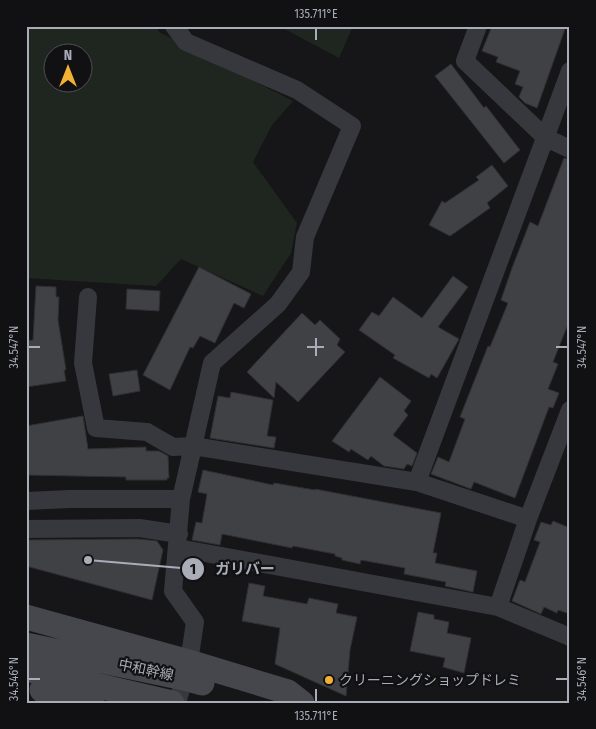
<svg xmlns="http://www.w3.org/2000/svg" width="596" height="729" font-family="'Fira Sans Condensed','Noto Sans JP',sans-serif">
<rect width="100%" height="100%" fill="#161618"/>
<path fill="#1e261f" fill-rule="evenodd" d="M26 26H157L159 32 293 101 272 125 253 162 297 223 291 253 263 296 181 259 156 286 26 278ZM52 52H82V82H52Z
M279 26H353L339 58Z"/>
<path fill="#404145" stroke="#303034" d="M492 26H566L537 108 525 103 519 97 523 87 515 84 520 71 496 62 498 57 482 51Z
M451 64 484 108 486 106 520 150 504 163 435 76Z
M564 158 570 159V319L553 362 558 364 548 389 559 393 553 408 549 407 515 498 474 482 471 489 431 474 438 457 449 462 465 419 460 417 488 346 490 347 508 303 501 300 512 268 530 222 538 226Z
M492 165 508 186 487 203 490 208 450 236 429 225 442 201 445 203 479 180 476 177Z
M199 267 251 294 244 308 234 303 215 343 200 336 193 348 190 347 170 390 143 375Z
M453 276 468 287 438 327 459 339 437 378 431 374 429 378 393 358 395 355 359 330 372 312 379 316 393 297 422 318Z
M36 286 56 287V297H59L58 320 66 370H64L66 381 26 387V341L33 340Z
M127 289 160 291 159 311 126 309Z
M302 313 315 325 320 320 340 339 337 345 345 352 298 402 276 382 274 398 247 372Z
M137 370 140 391 113 396 109 374Z
M380 377 411 401 404 411 408 415 393 435 417 453 412 466 407 464 404 469 384 466 371 456 368 460 351 449 349 452 332 441Z
M231 392 273 400 267 436 276 437 274 448 210 438 218 396 230 398Z
M83 416 88 449 146 447V451H159L168 456 169 478H167V480H126V477L26 475V426Z
M203 470 273 485 274 483 315 490V489L441 513 433 553H437L435 563 477 571 473 592 445 586 446 582 404 574 405 568 361 560 360 564 342 560V558L335 556V554L293 546 292 548 222 534 220 545 192 540 196 522 202 523 207 494 198 492Z
M553 521 570 528V614L558 610 557 613 544 607 541 614 512 601 520 580 525 582 540 542 534 540 541 522 551 525Z
M138 539 157 541 163 550 152 600 26 566V540Z
M249 583 265 586 263 596 307 604 309 598 338 604 336 613 357 617 350 650 346 696 275 664 280 628 242 621Z
M418 612 434 615V619L449 622 447 633 471 638 464 673 443 667 445 658 410 651Z"/>
<g fill="none" stroke-linecap="round" stroke-linejoin="round">
<path stroke="#37383d" stroke-width="18" d="M174 26 186 42 297 90 352 126 305 237 301 272 278 304 212 363 181 499 173 591 195 622 189 662 177 703
M478 26 465 61 546 138 570 149
M88 297 83 363 96 428 147 432 173 447 193 446 417 482 528 519
M417 482 570 71
M26 501 69 499H181
M26 529 139 528 179 534
M178 548 498 607 570 637
M498 607 528 519 570 410"/>
<path stroke="#45474d" stroke-width="25" d="M26 617 189 662 288 692 302 703
M26 645 184 678 202 683
M26 669 172 703
M42 690 92 703"/>
</g>
<path fill="none" stroke="#a8adb8" stroke-width="2" d="M316 28V40M316 338V356M28 347H40M307 347H324M556 347H568M28 679H40M556 679H568M316 689V702"/>
<circle fill="#f2b134" stroke="#111113" stroke-width="2" cx="329" cy="680" r="5"/>
<g text-anchor="middle" dominant-baseline="central" stroke-width="4.5" stroke-linejoin="round" paint-order="stroke">
<g font-size="14" fill="#a8adb8" stroke="#111113">
<text transform="translate(146 670) rotate(12)">中和幹線</text>
</g>
<g font-size="14" fill="#a8adb8" stroke="#111113" text-anchor="start">
<text x="339" y="680">クリーニングショップドレミ</text>
</g>
</g>
<path fill="none" stroke="#a8adb8" stroke-width="2" d="M88 560L193 569"/>
<g fill="#a8adb8" stroke="#111113" stroke-width="2">
<circle cx="88" cy="560" r="5"/>
<circle cx="193" cy="569" r="12"/>
</g>
<g font-size="15" text-anchor="middle" font-weight="bold" fill="#111">
<text x="193" y="574">1</text>
</g>
<g font-size="15" text-anchor="middle" font-weight="bold" fill="#a8adb8" stroke="#111113" stroke-width="4.5" stroke-linejoin="round" paint-order="stroke">
<text x="245" y="574">ガリバー</text>
</g>
<rect width="596" height="729" fill="none" stroke="#111113" stroke-width="55"/>
<g transform="translate(68 68)"><circle r="24" fill="#111113" stroke="#4d4f55"/>
<path d="M0-4L9 19L0 12L-9 19Z" fill="#f2b134"/>
<text y="-8" font-size="14" font-weight="bold" text-anchor="middle" fill="#a8adb8">N</text>
</g>
<rect x="28" y="28" width="540" height="674" fill="none" stroke="#a8adb8" stroke-width="2"/>
<g font-size="12" text-anchor="middle" fill="#a8adb8">
<text x="316" y="18">135.711°E</text>
<text transform="translate(14 347) rotate(-90)" y="4">34.547°N</text>
<text transform="translate(582 347) rotate(-90)" y="4">34.547°N</text>
<text transform="translate(14 679) rotate(-90)" y="4">34.546°N</text>
<text transform="translate(582 679) rotate(-90)" y="4">34.546°N</text>
<text x="316" y="720">135.711°E</text>
</g>
</svg>
